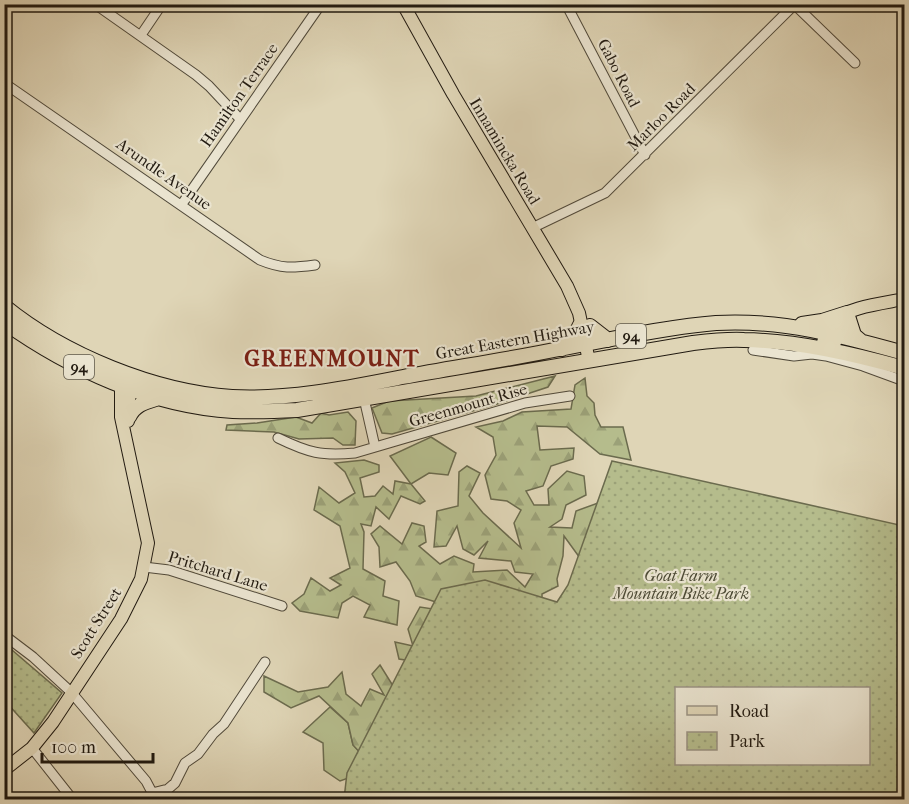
<svg xmlns="http://www.w3.org/2000/svg" width="909" height="804" font-family="'IM FELL French Canon',serif">
<defs>
<pattern id="forest-firs" width="22" height="20" patternUnits="userSpaceOnUse" patternTransform="scale(1.5)"><rect width="22" height="20" fill="#b5bc8c"/><path d="M5 1l3.5 6h-7zM16 11l3.5 6h-7z" fill="#9ba178"/></pattern>
<pattern id="park-dots" width="8" height="8" patternUnits="userSpaceOnUse" patternTransform="scale(1.5)"><rect width="8" height="8" fill="#b5bc8c"/><path d="M2 2h.1M6 6h.1" fill="none" stroke="#9ba178" stroke-width="1.8" stroke-linecap="round"/></pattern>
</defs>
<rect width="100%" height="100%" fill="#dfd5b6"/>
<filter id="stains"><feTurbulence type="fractalNoise" baseFrequency=".00333" numOctaves="4"/><feColorMatrix values="0 0 0 0 .2 0 0 0 0 .09 0 0 0 0 .02 0 0 0 .5 -.17"/></filter>
<radialGradient id="worn" r=".72"><stop offset=".6" stop-color="#630" stop-opacity="0"/><stop offset="1" stop-color="#630" stop-opacity=".3"/></radialGradient>
<path fill="#b5bc8c" stroke="#6b6b4e" stroke-width="1.5" d="M431 437 456 453 448 475 429 473 411 484 390 456Z
M330 707 348 723 353 745 371 764 354 776 340 781 324 770 323 743 303 732Z"/>
<path fill="url(#forest-firs)" stroke="#6b6b4e" stroke-width="1.5" d="M555 376 548 387 497 404 392 434 382 433 372 408 389 401 476 396Z
M585 378 587 396 594 403 595 415 601 427H623L631 460 600 454 567 427 537 426 540 450 574 448 573 459 551 466 543 486 526 491 534 505H549L548 489 567 471 584 476 586 495 566 505 562 519 550 527 572 528 576 511 598 503 620 504 618 486 631 480 660 492 643 527 649 537 624 586 609 638 623 654 626 681 616 690C592 669 580 655 565 627L522 635 517 618 536 617 541 606 568 610 587 587 598 564 597 538 585 565 564 536 563 556 557 579 558 586 542 594V602L510 610 497 602C497 623 513 633 528 647L520 651 498 632 493 637 495 642 504 652 498 666 516 673 523 688 530 679 537 694 548 702 542 711H532L524 721 517 722 493 738 469 727 477 717 483 718 490 706 471 705 461 712 457 731 475 742 473 747 492 745 501 750 497 757 514 767 527 748 542 749 558 757 554 778H544L550 799H504L503 794 513 789 509 777 494 762 476 764 465 754 451 764 452 773 466 771 476 773 477 784 469 791 456 796 454 799H406L405 782 386 787 377 782 384 765 399 769 392 775 404 777 408 770 429 777 438 773C417 754 412 754 385 756L387 743 403 745 397 728 402 720 411 723 413 713 427 694 438 696 437 665 399 659 395 642 413 646 408 629 420 607 440 610 431 637 438 642 459 641 451 630 452 611 436 602 416 596 410 581 396 562 380 567 379 547 371 534 380 526 402 544 412 523 424 526 426 542 419 546 440 564 454 556 474 564 473 572 507 570 525 587 533 574 515 572 511 561 479 558 488 541 474 555 463 549 457 526 446 546 434 547 437 511 458 506 459 472 467 466 480 473 469 496 483 513 521 548 514 523 521 510 507 501 491 499 485 475 496 455 493 437 476 427 503 421 522 412 571 409 575 385Z
M348 412 356 421 355 445H343L333 438 299 439 274 432 226 430 227 425 257 423 296 417 312 423 321 413 329 415Z
M364 460 379 465V472L360 478 364 497 375 496 383 486 393 494 395 481 411 484 425 501 420 504 401 496 389 519 376 507 371 526 361 524 364 532 363 569 385 581 383 596 399 601 397 625 364 617 370 605 353 596 342 603 338 618 300 611 292 603 304 594 311 578 330 591 341 585 330 578 350 568 340 526 314 510 319 487 339 503 355 493 345 472 335 463Z
M380 665 395 689 363 756 353 745 348 723 319 696 291 708 264 692V676L298 692 328 687 342 672 346 694 361 706 370 689 384 695 372 674Z"/>
<path fill="url(#park-dots)" stroke="#6b6b4e" stroke-width="1.5" fill-rule="evenodd" d="M612 461 904 526V799H344L347 773 441 589 485 580 557 602 568 585ZM676 688H868V764H676Z
M5 644 62 693 34 733 5 701Z"/>
<g fill="none" stroke-linecap="round" stroke-linejoin="round">
<defs>
<path id="minor" d="M95 4 196 75 209 86 240 119
M566 4 645 155
M4 5 5 4
M795 5 855 63
M141 35 162 4
M4 83 260 260C282 269 292 268 315 265
M182 204 321 4
M532 228 605 193 795 4
M753 350 794 356 812 354 826 356 863 366 904 381
M361 385 375 447
M278 438C309 453 321 456 355 453L525 403 570 396
M144 567 169 570 282 606
M4 635 33 657 71 692 146 781 156 800
M32 748 73 800
M152 793 168 789 175 783 185 763 198 754 213 734 224 724 265 662"/>
<path id="major" d="M403 4 453 94 567 286 579 313 589 361
M821 349C824 340 826 329 832 322 846 307 885 303 904 299
M831 351C836 338 845 326 847 313
M128 421 129 399 133 382
M4 770 32 748 53 722 121 619 141 579 148 543 121 417V385L124 377"/>
<path id="highway" d="M4 306C64 355 155 392 232 397 289 400 347 388 403 377 457 367 511 359 564 348 614 339 666 327 716 323 781 319 843 336 904 353
M4 322C70 369 151 406 233 411 254 412 276 411 297 410L693 343C710 341 727 339 744 340 798 341 853 354 904 368
M802 324 822 321 847 313 854 335 861 341
M590 326 608 340
M562 349 577 331 580 325
M129 417C135 404 146 402 159 398"/>
</defs>
<use href="#minor" stroke="#50493a" stroke-width="11"/>
<use href="#major" stroke="#211a11" stroke-width="14"/>
<use href="#highway" stroke="#211a11" stroke-width="16"/>
<use href="#minor" stroke="#eae4d0" stroke-width="9"/>
<use href="#major" stroke="#dfd5b6" stroke-width="12"/>
<use href="#highway" stroke="#dfd5b6" stroke-width="14"/>
</g>
<g text-anchor="middle" dominant-baseline="central" stroke-width="4.5" stroke-linejoin="round" paint-order="stroke">
<g fill="#eae4d0" stroke="#5d574a" stroke-width="1.5">
<rect x="616" y="324" width="30" height="24" rx="4.5"/>
<rect x="64" y="355" width="30" height="24" rx="4.5"/>
</g>
<g font-size="15" font-weight="bold" fill="#211a11">
<text x="631" y="336">94</text>
<text x="79" y="367">94</text>
</g>
<g font-size="16" fill="#211a11" stroke="#eae4d0">
<text transform="translate(619 73) rotate(63)">Gabo Road</text>
<text transform="translate(239 95) rotate(-55)">Hamilton Terrace</text>
<text transform="translate(661 117) rotate(-45)">Marloo Road</text>
<text transform="translate(505 151) rotate(59)">Innamincka Road</text>
<text transform="translate(164 174) rotate(35)">Arundle Avenue</text>
<text transform="translate(515 340) rotate(-10)">Great Eastern Highway</text>
<text transform="translate(468 405) rotate(-16)">Greenmount Rise</text>
<text transform="translate(218 571) rotate(17)">Pritchard Lane</text>
<text transform="translate(96 623) rotate(-58)">Scott Street</text>
</g>
<g font-size="16" font-style="italic" fill="#4d4b36" stroke="#eae4d0">
<text x="681" y="575">Goat Farm<tspan x="681" dy="18">Mountain Bike Park</tspan></text>
</g>
<g font-size="22" font-weight="bold" letter-spacing="1.5" fill="#7a1f14" stroke="#eae4d0">
<text x="332" y="359">GREENMOUNT</text>
</g>
</g>
<rect width="909" height="804" fill="none" stroke="#dfd5b6" stroke-width="24"/>
<rect x="6" y="6" width="897" height="792" fill="none" stroke="#211a11" stroke-width="3"/>
<rect x="12" y="12" width="885" height="780" fill="none" stroke="#211a11" stroke-width="1.5"/>
<rect x="675" y="687" width="195" height="78" fill="#eae4d0" stroke="#9a9384" stroke-width="1.5"/>
<rect x="687" y="706" width="30" height="9" fill="#dfd5b6" stroke="#9a9384" stroke-width="1.5"/>
<text x="729" y="717" font-size="18" fill="#211a11">Road</text>
<rect x="687" y="732" width="30" height="18" fill="url(#park-dots)" stroke="#9a9384" stroke-width="1.5"/>
<text x="729" y="747" font-size="18" fill="#211a11">Park</text>
<path d="M42 753v9h111v-9" fill="none" stroke="#211a11" stroke-width="3"/>
<text x="51" y="753" font-size="18" fill="#211a11" stroke="#eae4d0" stroke-width="4.5" paint-order="stroke">100 m</text>
<rect width="100%" height="100%" filter="url(#stains)"/>
<rect width="100%" height="100%" fill="url(#worn)"/>
</svg>
